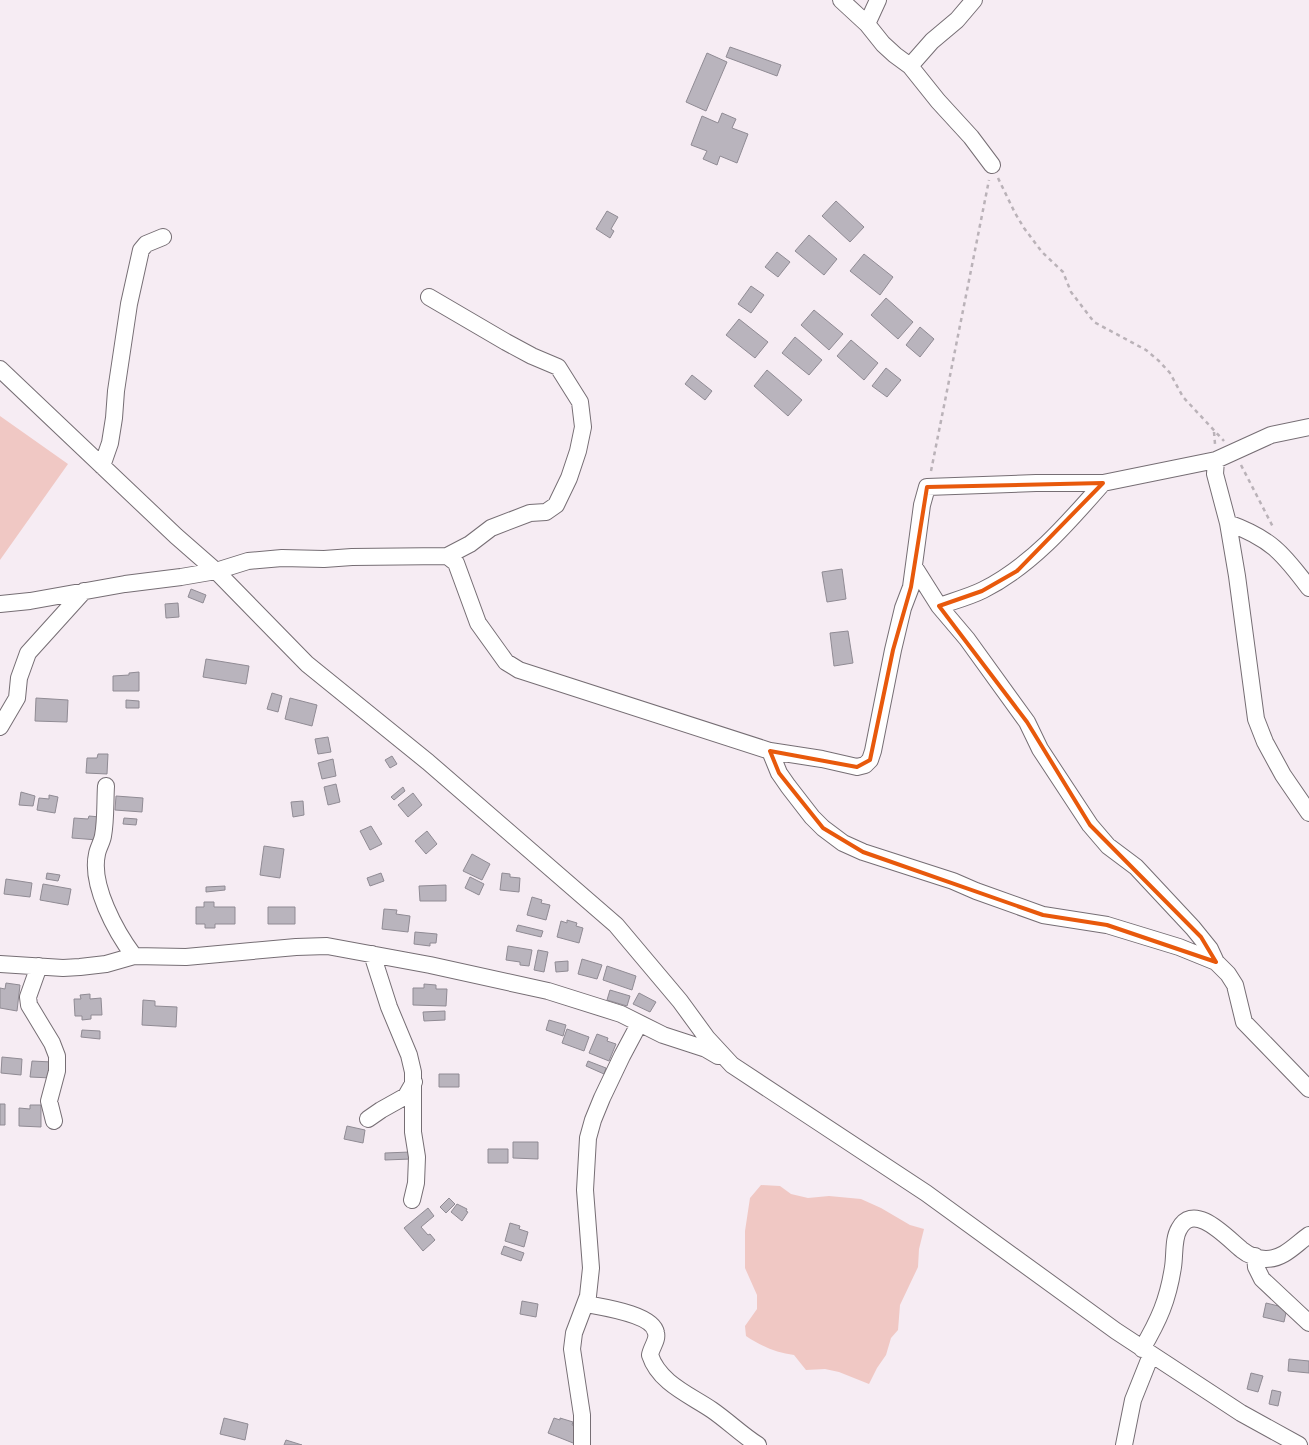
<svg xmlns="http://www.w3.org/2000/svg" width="1309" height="1445" font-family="'IBM Plex Sans',sans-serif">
<rect width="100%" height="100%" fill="#f6ecf3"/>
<path fill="#f0c8c4" d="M0 416 68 464 0 560Z
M761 1185 780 1186 791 1194 808 1198 829 1196 861 1199 881 1208 910 1225 924 1229 919 1249 918 1267 900 1305 898 1330 891 1338 886 1355 877 1368 869 1384 839 1372 825 1369 806 1370 794 1355C776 1353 761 1346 746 1336L745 1326 757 1309V1295L745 1268V1231L750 1198Z"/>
<path fill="#b9b4bd" stroke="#908b94" d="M730 47 781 65 777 76 726 57Z
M707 53 727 62 706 111 686 102Z
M722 113 736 119 732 128 748 134 737 163 720 156 717 165 703 159 707 151 691 145 702 116 718 123Z
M836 201 864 227 850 242 822 216Z
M607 211 618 217 611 229 614 231 610 238 596 229Z
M809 235 837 259 824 275 795 251Z
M777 252 790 262 778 277 765 267Z
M864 254 893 277 880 295 850 271Z
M751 286 764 295 751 313 738 304Z
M886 298 913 322 898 339 871 315Z
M814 310 843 334 829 350 801 325Z
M739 319 768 342 755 358 726 335Z
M920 327 934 339 920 357 906 345Z
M795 337 822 360 809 375 782 353Z
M851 340 878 363 864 380 837 356Z
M886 368 901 380 887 397 872 386Z
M767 370 802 400 788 416 754 386Z
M692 375 712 391 705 400 685 384Z
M842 569 846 599 827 602 822 572Z
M191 589 206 595 203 603 188 597Z
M178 603 179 617 166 618 165 604Z
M848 631 853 663 834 666 830 633Z
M206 659 249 666 246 684 203 677Z
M139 672V691H113V676L129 675V673Z
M272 693 282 696 278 712 267 709Z
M36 698 68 700 67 722 35 721Z
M290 698 317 705 312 726 285 719Z
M126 700 139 701V708H126Z
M328 737 331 752 318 754 315 739Z
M98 754H108L107 774 86 773 87 758H97Z
M392 756 397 764 390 768 385 760Z
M333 759 336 776 322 779 318 763Z
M336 784 340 802 328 805 324 787Z
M403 787 405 791 394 800 391 797Z
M21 792 35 796 33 806 19 805Z
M413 793 422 805 408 817 398 805Z
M49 795 58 797 55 813 37 810 39 798 49 799Z
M116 796 143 798 142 812 115 810Z
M303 801 304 815 293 817 291 802Z
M89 816 100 817 98 840 72 838 74 818 88 819Z
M124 818 137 819 136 825 123 824Z
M371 826 382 844 370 850 360 831Z
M427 831 437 844 426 854 415 841Z
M264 846 284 849 280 878 260 875Z
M472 854 490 864 482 880 463 871Z
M47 873 60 875 58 881 46 879Z
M381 873 384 881 370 886 367 878Z
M502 873 510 874V877L520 878 519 892 500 890Z
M470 877 484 884 479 895 465 888Z
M6 879 32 883 30 897 4 894Z
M43 884 71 889 68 905 40 900Z
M446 885V901H420L419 886Z
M225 886V890L206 892V887Z
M532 897 542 900 541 903 550 905 546 920 527 915Z
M204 902H214V907H235V924H215V928H205V924H196V907H204Z
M268 907H295V924H268Z
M384 909 397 910 396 914 410 916 408 932 382 929Z
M567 920 577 923 576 926 583 928 579 943 557 937 561 921 567 923Z
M518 925 543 931 541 937 516 931Z
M415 932 437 934 436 943H430V946L414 944Z
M508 946 532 950 529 966 520 965V962L506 960Z
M538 950 548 952 544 972 534 970Z
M582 959 602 965 597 979 578 974Z
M568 961V971L556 972 555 962Z
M607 966 636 976 632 990 603 980Z
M6 983 20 985 17 1011 0 1008V988L5 989Z
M424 984 436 985V989H447L446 1006 413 1005V988H424Z
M610 990 630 996 627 1006 607 1000Z
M639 993 656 1002 650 1012 633 1004Z
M90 994V999L101 998 102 1015H91V1019L82 1020V1016H75L74 999H81L80 995Z
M143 1000 155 1001V1006L177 1007 176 1027 142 1025Z
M445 1011V1020L424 1021 423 1012Z
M549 1020 566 1025 563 1036 546 1030Z
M567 1029 589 1037 584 1051 562 1043Z
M82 1030 100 1031V1039L81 1037Z
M597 1034 608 1038 607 1041 616 1044 609 1061 589 1053Z
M2 1057 22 1059 21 1075 1 1073Z
M32 1061 52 1062 51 1078 30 1077Z
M588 1061 606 1068 604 1074 586 1066Z
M439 1074H459V1087H439Z
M0 1104H5V1125H0Z
M30 1105H41V1127L19 1126V1108L30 1109Z
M347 1126 365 1130 363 1143 344 1139Z
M513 1142H538V1159L513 1158Z
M488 1149H508V1163H488Z
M410 1152 411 1159 385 1160V1153Z
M449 1198 455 1204 446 1213 440 1207Z
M457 1204 467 1209 466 1211 468 1212 462 1221 451 1212Z
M428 1208 434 1216 421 1227 428 1235 430 1234 435 1240 423 1251 404 1228Z
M510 1223 520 1226 519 1229 528 1232 524 1247 505 1241Z
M504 1246 524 1253 521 1261 501 1254Z
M522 1301 538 1304 536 1317 520 1314Z
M1266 1303 1287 1308 1284 1322 1263 1317Z
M1289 1359 1309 1361V1373L1288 1371Z
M1251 1373 1263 1376 1258 1392 1247 1389Z
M1272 1390 1281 1392 1278 1406 1269 1404Z
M224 1418 248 1424 245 1440 220 1434Z
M554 1418 560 1420V1418L573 1422 572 1425 579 1427 573 1443 548 1433Z
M286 1440 302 1445H284Z"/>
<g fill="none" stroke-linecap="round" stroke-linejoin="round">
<defs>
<path id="minor" d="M841 0 867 24 883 44 895 55 910 66 938 101 971 137 992 165
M867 24 878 0
M910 66 932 41 957 20 974 0
M429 297 506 342 532 356 558 367 580 402 583 427 578 451 569 478 556 505 546 512 530 513 491 528 470 544 447 556
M0 369 176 536 216 571 307 664 428 762 616 925 680 1001 707 1038 732 1065 926 1193 1116 1331 1241 1413 1299 1445
M1216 460 1215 474 1228 523 1237 576 1256 719 1265 742 1283 775 1309 813
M102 466 110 443 114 418 116 391 129 304 141 250 146 244 163 237
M1228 523C1270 538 1283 553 1309 588
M915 568 939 606 967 639 1027 722 1040 749 1090 825 1108 846 1136 867 1193 928 1210 949 1216 962
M0 604 30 601 125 584 181 577 216 571 248 561 282 558 324 559 352 557 447 556 456 563 478 623 506 662 519 670 770 751 822 759 857 767 865 765 870 760 873 751 893 650 903 608 911 587 922 505 927 487 1036 483H1103L1216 460 1271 435 1309 427
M939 606C953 601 969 597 983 590 1031 566 1068 523 1103 483
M0 727 17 698 19 678 28 653 84 591
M770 751 779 773 788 786 812 817 823 828 843 843 863 852 953 881 976 891 1043 915 1107 925 1179 947 1216 962 1228 974 1235 985 1244 1022 1309 1089
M106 786C105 802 106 820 103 836 102 842 98 848 97 854 90 885 116 932 134 956
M372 954 389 1007 409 1055 413 1072V1132L417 1157 416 1183 412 1200
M0 964 63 968 80 967 106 964 134 956 186 957 296 947 327 946 430 965 548 991 621 1014 663 1035 706 1049 718 1056
M39 966 28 997 29 1005 52 1043 57 1056V1071L49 1101 54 1121
M368 1119 381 1110 406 1096 414 1082
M1255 1256 1256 1267 1262 1279 1309 1323
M586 1304C601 1307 653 1314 656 1333 658 1340 651 1348 650 1355 659 1383 690 1395 712 1410 728 1421 742 1435 758 1445
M1142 1349C1159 1320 1168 1300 1173 1267 1175 1255 1173 1239 1179 1229 1194 1200 1228 1239 1242 1250 1248 1255 1258 1259 1266 1259 1284 1259 1296 1244 1309 1235
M582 1445V1415L572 1349 574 1333 588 1296 591 1268 585 1190 588 1138 593 1120 602 1098 622 1056 639 1024
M1124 1445 1133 1400 1151 1355"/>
</defs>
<use href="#minor" stroke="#766e74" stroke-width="18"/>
<path stroke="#bab2b8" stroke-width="2.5" stroke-dasharray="4 4" stroke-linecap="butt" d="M998 178 1015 213 1024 228 1042 252 1063 272 1071 292 1094 322 1146 350 1159 361 1170 373 1183 397 1224 441
M1214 432 1215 444
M1241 465 1273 527
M931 471 989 180"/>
<use href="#minor" stroke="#fff" stroke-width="16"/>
</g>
<path fill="none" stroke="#e8590c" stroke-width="4" stroke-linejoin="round" d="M1103 483 1017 571 982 591 939 606 1027 722 1090 825 1201 937 1216 962 1107 925 1043 915 863 852 823 828 779 773 770 751 857 767 870 760 893 650 911 587 927 487Z"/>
</svg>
